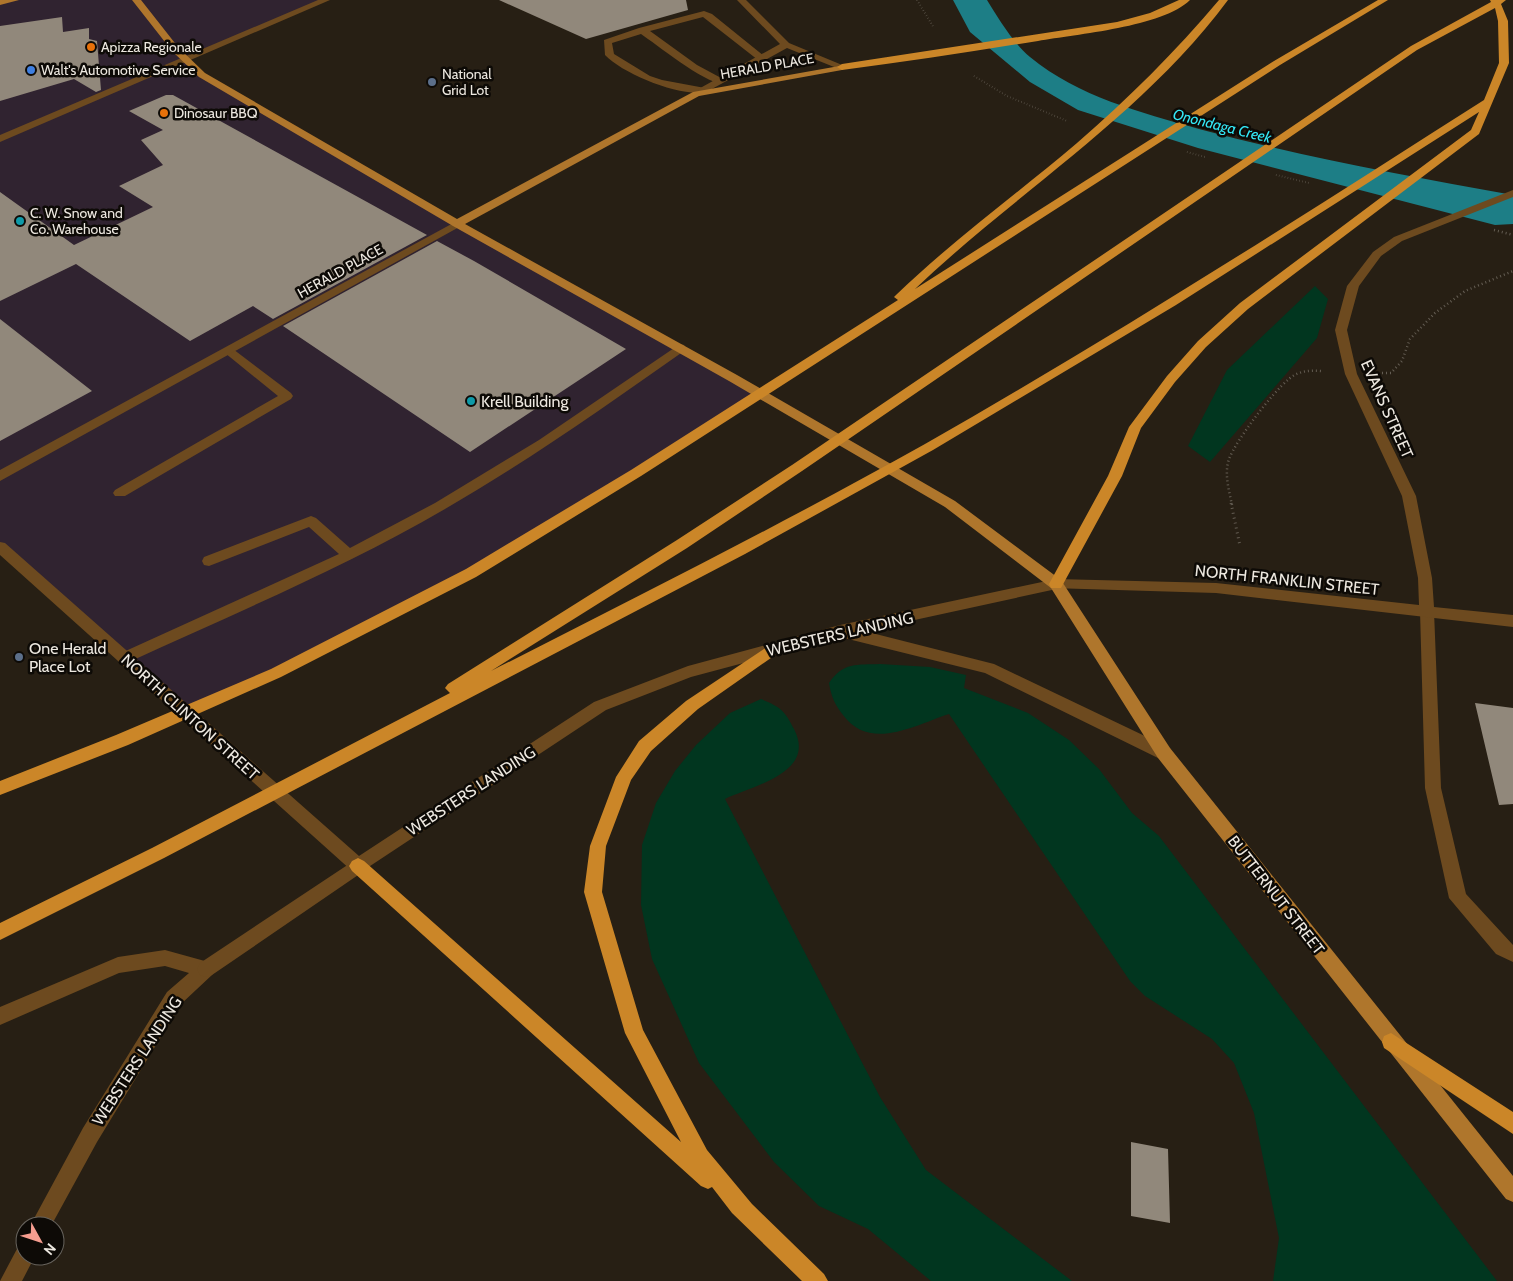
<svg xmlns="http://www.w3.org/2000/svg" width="1513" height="1281" font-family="Cabin,sans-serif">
<rect width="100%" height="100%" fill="#271f14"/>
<path fill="#302330" d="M14 0H326L186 60 202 75 757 392 471 573 186 713 0 547V2Z"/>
<path fill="#01361f" d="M1315 286 1328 299 1317 338 1210 462 1188 446 1227 370Z
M880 664 930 667 966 675 964 688 1028 713 1069 740 1099 769 1132 813 1159 836 1497 1281H1273L1279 1238 1254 1113 1234 1063 1212 1039 1145 996 1130 981 949 714C915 725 870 752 843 715 835 705 831 696 829 683 843 662 857 665 880 664Z
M761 699C781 707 785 711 794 729 817 773 752 786 725 799L880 1097 926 1170 1072 1281H931L868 1229 819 1206 774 1162 699 1063 652 959 641 905 642 845 656 803 675 771 696 745 730 713Z"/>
<path fill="#1d7e86" d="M953 0H987C998 18 1014 44 1030 57 1079 97 1140 112 1199 129 1303 157 1408 176 1513 195V224L1495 225 1198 148 1078 110 1030 82 970 32Z"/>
<path fill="#91887b" d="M499 0H686L688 10 586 39Z
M62 17 63 32 89 28V39L97 41 101 90 96 92 74 79 0 101V26Z
M166 95H173L427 235 273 319 253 306 190 341 76 264 0 301V192L74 245 153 207 119 186 163 165 141 140 163 130 129 111Z
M437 241 474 261 626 349 470 452 283 326Z
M0 319 92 391 0 441Z
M1475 703 1513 708V804L1499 805Z
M1131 1142 1168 1149 1170 1223 1131 1216Z"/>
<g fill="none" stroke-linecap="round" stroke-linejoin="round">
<path stroke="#645d53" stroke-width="2" stroke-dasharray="0.5 2.5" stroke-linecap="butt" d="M917 0 934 28
M974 76 1007 96 1067 121
M1187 152 1205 157
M1276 175 1309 183"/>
<path stroke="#645d53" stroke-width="2.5" stroke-dasharray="1 3" stroke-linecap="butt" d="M1494 230 1513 235
M1382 373H1391L1402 361 1410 339 1435 313 1465 291 1513 271
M1232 505C1229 490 1224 474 1229 459 1237 439 1272 393 1289 379 1298 371 1309 370 1321 371"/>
<path stroke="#645d53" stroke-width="3" stroke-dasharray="1 4" stroke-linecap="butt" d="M1231 503 1240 546"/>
<path fill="#6d4a1f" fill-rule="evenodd" d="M704 11 712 14 764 56V60H758L703 17 650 31 697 65 723 79V83C708 86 656 44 641 34L612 43 614 54 650 76 662 80 705 88V92C680 97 623 74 605 55L604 40 639 28Z
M680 344 684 345 686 348 684 351C606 406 528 461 445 509 344 568 235 613 129 662H119L116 658 119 654 339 554 309 527 209 566 204 565 202 561 204 557 311 516 316 518 350 548 435 503 539 440Z
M229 346 291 393 293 396 291 399 125 496H115L113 493 115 490 278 396 225 353 223 350Z
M1427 605 1432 607 1434 611 1441 788 1466 894 1513 945V962L1496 954 1449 898 1425 788 1420 611 1422 607Z
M165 950 212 963 215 969 212 975 181 1004 97 1142 51 1226H30L83 1128 167 992 189 973 165 966 119 973 0 1025V1007L118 957Z
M25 1244V1256H35L22 1281H0L18 1247Z"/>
<path fill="#6d4a1f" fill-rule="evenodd" d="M318 0H330L0 142V135Z
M737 0H746L789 43 847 67 839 69 787 48 699 96H693V92L780 44Z
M1513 190V197L1402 241 1381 256 1359 286 1347 330 1357 374 1416 496 1432 578 1434 607 1513 615V627L1216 593 1051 588 1049 584 1051 580 1056 579 1216 583 1419 605 1418 578 1402 496 1345 374 1335 330 1347 286 1373 252 1394 237Z
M457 221 463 224 461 226 0 481V470Z
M358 858 364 861 367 866 364 871 212 975 206 977 200 975 197 969 200 963Z"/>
<path fill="#6d4a1f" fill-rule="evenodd" d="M0 542 5 543 359 856 594 702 688 666 840 625 1056 579 1061 580 1063 584 1061 588 864 631 994 664 1170 748 1172 753 1170 758 1164 760 1158 758 985 673 840 637 691 677 606 710 358 874 352 871 0 555Z"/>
<path fill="#af762c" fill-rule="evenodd" d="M0 0H19L0 5Z
M132 0H141L178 47 205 73 457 219 693 92 845 65 847 67 842 70 699 96 465 224 737 375 955 501 1061 580 1170 748 1513 1176V1202L1506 1199 1158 758 1051 588 945 507 729 381 453 226 199 77 172 51Z"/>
<path fill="#cb8628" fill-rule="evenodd" d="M1179 0H1190C1163 27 1076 34 1038 41 973 51 907 62 842 70L837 67 842 64 1117 22 1150 13Z
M1219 0H1228C1142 116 1018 191 915 289L1274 61 1378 0H1388L1280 65 641 476 476 577 281 677 128 745 0 795V781L116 735 271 669 466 569 631 470 898 300 894 297 896 295C953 240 1017 194 1077 143 1128 99 1176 51 1219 0Z
M1490 0H1506L1501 4 1508 21 1509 63 1479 134 1248 309 1206 347 1175 382 1141 428 1122 476 1061 588H1051L1049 584 1108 476 1129 427 1167 376 1198 341 1240 303 1471 130 1479 112 1176 305 933 450 745 554 164 858 0 940V923L152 848 450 693 445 688 448 684 677 540 792 465 1411 46 1491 2ZM1495 8 1498 21 1499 63 1484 100C1299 218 1115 336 925 444 782 524 637 597 491 671L687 548 802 471 1417 50Z
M773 643 778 645 781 649 778 653 698 709 651 751 631 780 606 846 602 892 643 1030 707 1150 752 1204 824 1274 828 1281H802L732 1213 712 1187 708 1189 701 1186 352 871 349 866 352 861 358 858 364 861 681 1142 625 1033 584 892 590 846 616 777 639 741 686 701Z
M1391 1033 1513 1112V1134L1384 1048 1382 1042 1384 1036Z"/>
</g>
<g fill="#e8710a" stroke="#0d0a06" stroke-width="2">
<circle cx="91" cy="47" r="5"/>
<circle cx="164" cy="113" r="5"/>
</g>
<circle fill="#3f7fe0" stroke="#0d0a06" stroke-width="2" cx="31" cy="70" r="5"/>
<g fill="#5c6f8a" stroke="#0d0a06" stroke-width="2">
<circle cx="432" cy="82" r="5"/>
<circle cx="19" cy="657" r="5"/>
</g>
<g fill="#0f9aa8" stroke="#0d0a06" stroke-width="2">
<circle cx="20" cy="221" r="5"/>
<circle cx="471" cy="401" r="5"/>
</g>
<g text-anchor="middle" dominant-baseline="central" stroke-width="5" stroke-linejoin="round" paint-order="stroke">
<g font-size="14" fill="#ede8e0" stroke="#0d0a06" text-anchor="start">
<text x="101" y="47">Apizza Regionale</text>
<text x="41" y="70">Walt's Automotive Service</text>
<text x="442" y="74">National<tspan x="442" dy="16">Grid Lot</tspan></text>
<text x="174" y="113">Dinosaur BBQ</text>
<text x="30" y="213">C. W. Snow and<tspan x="30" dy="16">Co. Warehouse</tspan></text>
</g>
<g font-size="14" fill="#ede8e0" stroke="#0d0a06">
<text transform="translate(767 66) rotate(-10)">HERALD PLACE</text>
<text transform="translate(340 271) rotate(-29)">HERALD PLACE</text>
</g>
<g font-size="15" font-style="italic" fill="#34e7f6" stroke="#0d0a06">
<text transform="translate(1222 126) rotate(14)">Onondaga Creek</text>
</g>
<g font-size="16" fill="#ede8e0" stroke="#0d0a06" text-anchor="start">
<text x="481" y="401">Krell Building</text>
<text x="29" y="648">One Herald<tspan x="29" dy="18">Place Lot</tspan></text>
</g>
<g font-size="16" fill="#ede8e0" stroke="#0d0a06">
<text transform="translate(1387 409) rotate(66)">EVANS STREET</text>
<text transform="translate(1287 580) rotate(6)">NORTH FRANKLIN STREET</text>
<text transform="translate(840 634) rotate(-13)">WEBSTERS LANDING</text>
<text transform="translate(190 717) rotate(42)">NORTH CLINTON STREET</text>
<text transform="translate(471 791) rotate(-33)">WEBSTERS LANDING</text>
<text transform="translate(1276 895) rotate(52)">BUTTERNUT STREET</text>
<text transform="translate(137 1061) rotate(-57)">WEBSTERS LANDING</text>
</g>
</g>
<g transform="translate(40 1241) rotate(130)"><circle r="24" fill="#0d0a06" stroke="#67635d"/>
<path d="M0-4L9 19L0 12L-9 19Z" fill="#f59d8f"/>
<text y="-8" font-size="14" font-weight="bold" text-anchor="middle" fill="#ede8e0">N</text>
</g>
</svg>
